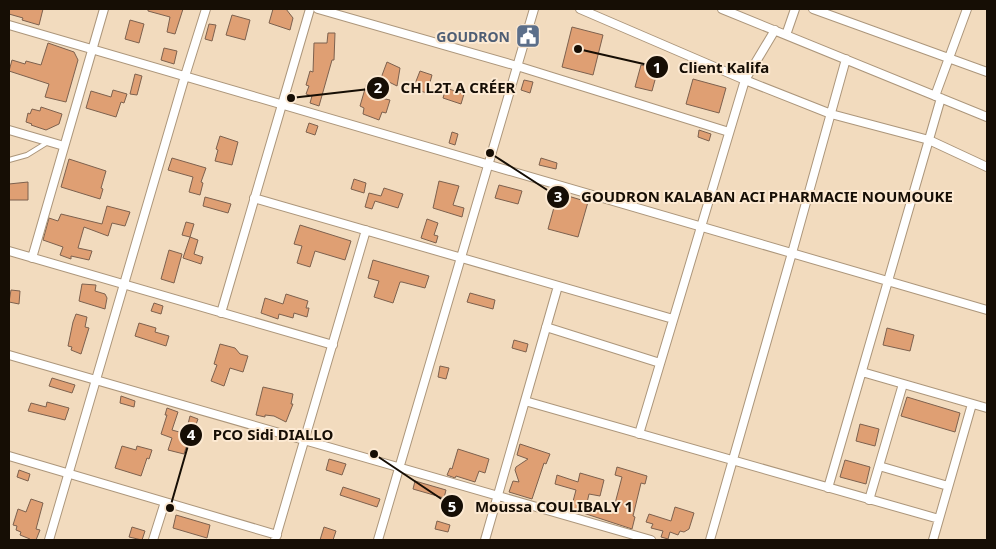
<svg xmlns="http://www.w3.org/2000/svg" width="996" height="549" font-family="'Noto Sans',sans-serif">
<rect width="100%" height="100%" fill="#f2dbbe"/>
<path fill="#df9f73" stroke="#7d614e" d="M9 9H43L39 25 22 20 23 18 9 14Z
M148 9H183L175 34 167 32 170 17 148 11Z
M273 9H286L293 18 290 30 269 23Z
M232 15 250 20 245 40 226 35Z
M130 20 144 24 139 43 125 39Z
M209 24 216 25 212 41 205 39Z
M572 27 603 35 593 75 562 67Z
M328 33H335L334 60H332L319 106 310 103 312 96 306 94 309 86 306 85 310 71 313 72 314 43H327Z
M48 43 74 52 78 60 66 102 45 97 49 84 9 71 12 60 25 64 26 61 41 65Z
M164 48 177 51 174 64 161 60Z
M387 62 400 68 397 86 381 78Z
M641 65 658 69 652 91 635 87Z
M420 71 432 75 427 93 413 89Z
M135 74 142 76 137 95 130 94Z
M693 79 726 88 719 113 686 104Z
M524 80 533 82 530 93 521 90Z
M367 82 378 86 376 97 390 100 386 113 382 112 379 120 363 114 364 108 360 106Z
M446 88 464 94 461 104 443 98Z
M113 90 127 94 124 103 121 102 116 117 86 108 91 91 111 97Z
M41 107 62 114 59 124 46 130 31 125 32 124 26 122 28 113 30 114 32 109 40 111Z
M309 123 318 126 315 135 306 132Z
M699 130 711 134 709 141 698 137Z
M452 132 458 134 455 145 449 143Z
M220 136 238 142 232 165 215 161 218 150 216 149Z
M172 158 206 168 201 182 203 183 200 195 189 192 193 177 168 170Z
M541 158 557 163 556 169 539 165Z
M69 159 106 171 101 188 103 189 100 199 61 187Z
M354 179 366 183 364 193 351 189Z
M439 181 459 186 453 205 464 208 462 217 433 208Z
M28 182V200H9V184Z
M499 185 522 191 518 204 495 198Z
M384 188 403 194 398 208 375 201 372 209 365 207 369 193 381 196Z
M558 193 588 202 578 237 548 229Z
M205 197 231 204 228 213 203 206Z
M107 206 130 212 125 226 112 223 108 236 84 227 78 248 92 251 89 260 71 256V259L60 255 63 247 43 240 49 218 58 221 61 214 102 224Z
M427 219 438 223 434 235 438 236 436 243 421 238Z
M186 222 194 224 190 237 182 235Z
M300 225 351 241 345 260 315 251 310 267 297 263 302 246 294 244Z
M190 237 198 240 194 254 203 257 201 264 183 258Z
M169 250 182 254 174 283 161 279Z
M373 260 429 276 425 288 402 282H400L393 303 374 297 379 281 368 278Z
M82 284 96 285 95 291 105 294 107 298 105 309 79 301Z
M11 290 20 291 19 304 9 302Z
M470 293 495 300 493 309 467 302Z
M286 294 308 301 306 308H309L307 317 294 313 293 318 279 314 278 319 261 313 265 298 283 304Z
M154 303 163 306 161 314 151 311Z
M76 314 87 317 85 327 89 328 81 354 71 350 72 347 68 346 73 322Z
M139 323 156 328 155 332 169 336 166 346 135 336Z
M887 328 914 335 910 351 883 345Z
M514 340 528 344 526 352 512 348Z
M220 344 235 348 240 354 248 356 243 372 230 368 224 386 211 381 217 365 214 364Z
M440 366 449 368 446 379 438 377Z
M52 378 75 385 72 393 49 386Z
M263 387 293 394 291 404H293L286 422 274 416 265 415V417L256 415Z
M121 396 135 401 134 407 120 403Z
M907 397 960 413 955 432 901 416Z
M47 402 69 408 65 420 28 411 31 403 46 407Z
M167 408 178 412 172 430 190 435 184 454 168 450 172 438 161 434 167 415H165Z
M190 416 198 419 194 430 187 428Z
M860 424 879 429 875 446 856 441Z
M520 444 550 454 546 464 544 463 532 499 509 492 513 481 519 482 515 470 516 467 528 459 517 455Z
M122 446 136 450 137 446 152 450 149 459 147 458 141 476 115 468Z
M458 449 489 459 485 473 479 471 475 482 456 476 455 478 447 475 450 468 452 469Z
M329 459 346 464 342 475 326 470Z
M845 460 870 467 866 484 840 477Z
M617 467 647 476 645 484 641 483 633 516 635 517 632 529 571 509 576 490 555 484 557 475 578 482 580 473 604 480 600 496 589 494 586 507 602 512 603 508 613 511 622 477 615 475Z
M19 470 30 474 28 481 17 477Z
M415 481 446 490 444 498 413 489Z
M343 487 380 499 377 507 340 495Z
M31 499 43 503 36 529 40 530 36 540H29L30 539 20 535 21 532 16 530 17 526 13 525 18 509 26 512Z
M675 507 694 513 689 529 684 532 680 531 678 535 670 532 668 539 661 537 663 531 651 528 653 524 646 522 649 514 671 521Z
M176 515 210 525 207 538 173 528Z
M437 521 450 525 448 532 435 529Z
M132 527 145 531 142 540 129 537Z
M324 527 336 531 333 540H320Z"/>
<g fill="none" stroke-linecap="round" stroke-linejoin="round">
<defs>
<path id="service" d="M9 160 27 155 48 142"/>
<path id="minor" d="M318 9 517 66 729 132
M580 9 745 80 831 114 929 140 987 167
M722 9 987 117
M813 9 987 72
M9 25 987 310
M786 35 795 9
M935 96 967 9
M9 130 64 146
M254 198 673 319
M9 251 333 345
M32 258 104 9
M221 313 310 9
M546 327 660 363
M9 355 651 540
M862 372 987 408
M525 401 939 519
M639 434 745 80 775 30
M9 456 277 535
M879 466 948 486
M828 488 941 98
M869 500 903 384
M49 540 185 76 206 9
M153 540 165 502
M275 540 366 230
M378 540 534 9
M485 540 558 286
M710 540 792 253 846 59
M933 540 972 404"/>
</defs>
<use href="#service" stroke="#ac967b" stroke-width="6"/>
<use href="#minor" stroke="#ac967b" stroke-width="10"/>
<use href="#service" stroke="#fff" stroke-width="4"/>
<use href="#minor" stroke="#fff" stroke-width="8"/>
</g>
<defs>
<symbol id="civic-square" viewBox="-11 -11 22 22"><rect x="-9" y="-9" width="18" height="18" rx="4" fill="#5c6f8a" stroke="#fce9d2"/><path d="M-.6-6.5H3V-4.5H.6V-3L4-1V1h2V6H-6V1h2V-1L-.6-3ZM-1.2 2.5V6h2.4V2.5Z" fill="#fff"/></symbol>
</defs>
<g fill-rule="evenodd">
<use href="#civic-square" x="514" y="22" width="28" height="28"/>
</g>
<g text-anchor="middle" dominant-baseline="central" stroke-width="4" stroke-linejoin="round" paint-order="stroke">
<g font-size="14" font-weight="bold" fill="#4e5e75" stroke="#fce9d2" text-anchor="end">
<text x="510" y="36">GOUDRON</text>
</g>
</g>
<path fill="none" stroke="#160e05" stroke-width="2" d="M578 49L657 67M291 98L378 88M490 153L558 197M170 508L191 435M374 454L452 506"/>
<g fill="#160e05" stroke="#fce9d2" stroke-width="2">
<circle cx="578" cy="49" r="5"/>
<circle cx="291" cy="98" r="5"/>
<circle cx="490" cy="153" r="5"/>
<circle cx="170" cy="508" r="5"/>
<circle cx="374" cy="454" r="5"/>
<circle cx="657" cy="67" r="12"/>
<circle cx="378" cy="88" r="12"/>
<circle cx="558" cy="197" r="12"/>
<circle cx="191" cy="435" r="12"/>
<circle cx="452" cy="506" r="12"/>
</g>
<g font-size="15" text-anchor="middle" font-weight="bold" fill="#fff">
<text x="657" y="73">1</text>
<text x="378" y="93">2</text>
<text x="558" y="202">3</text>
<text x="191" y="440">4</text>
<text x="452" y="512">5</text>
</g>
<g font-size="15" text-anchor="middle" font-weight="bold" fill="#160e05" stroke="#fce9d2" stroke-width="4" stroke-linejoin="round" paint-order="stroke">
<text x="724" y="73">Client Kalifa</text>
<text x="458" y="93">CH L2T A CRÉER</text>
<text x="767" y="202">GOUDRON KALABAN ACI PHARMACIE NOUMOUKE</text>
<text x="273" y="440">PCO Sidi DIALLO</text>
<text x="554" y="512">Moussa COULIBALY 1</text>
</g>
<rect width="996" height="549" fill="none" stroke="#160e05" stroke-width="20"/>
</svg>
